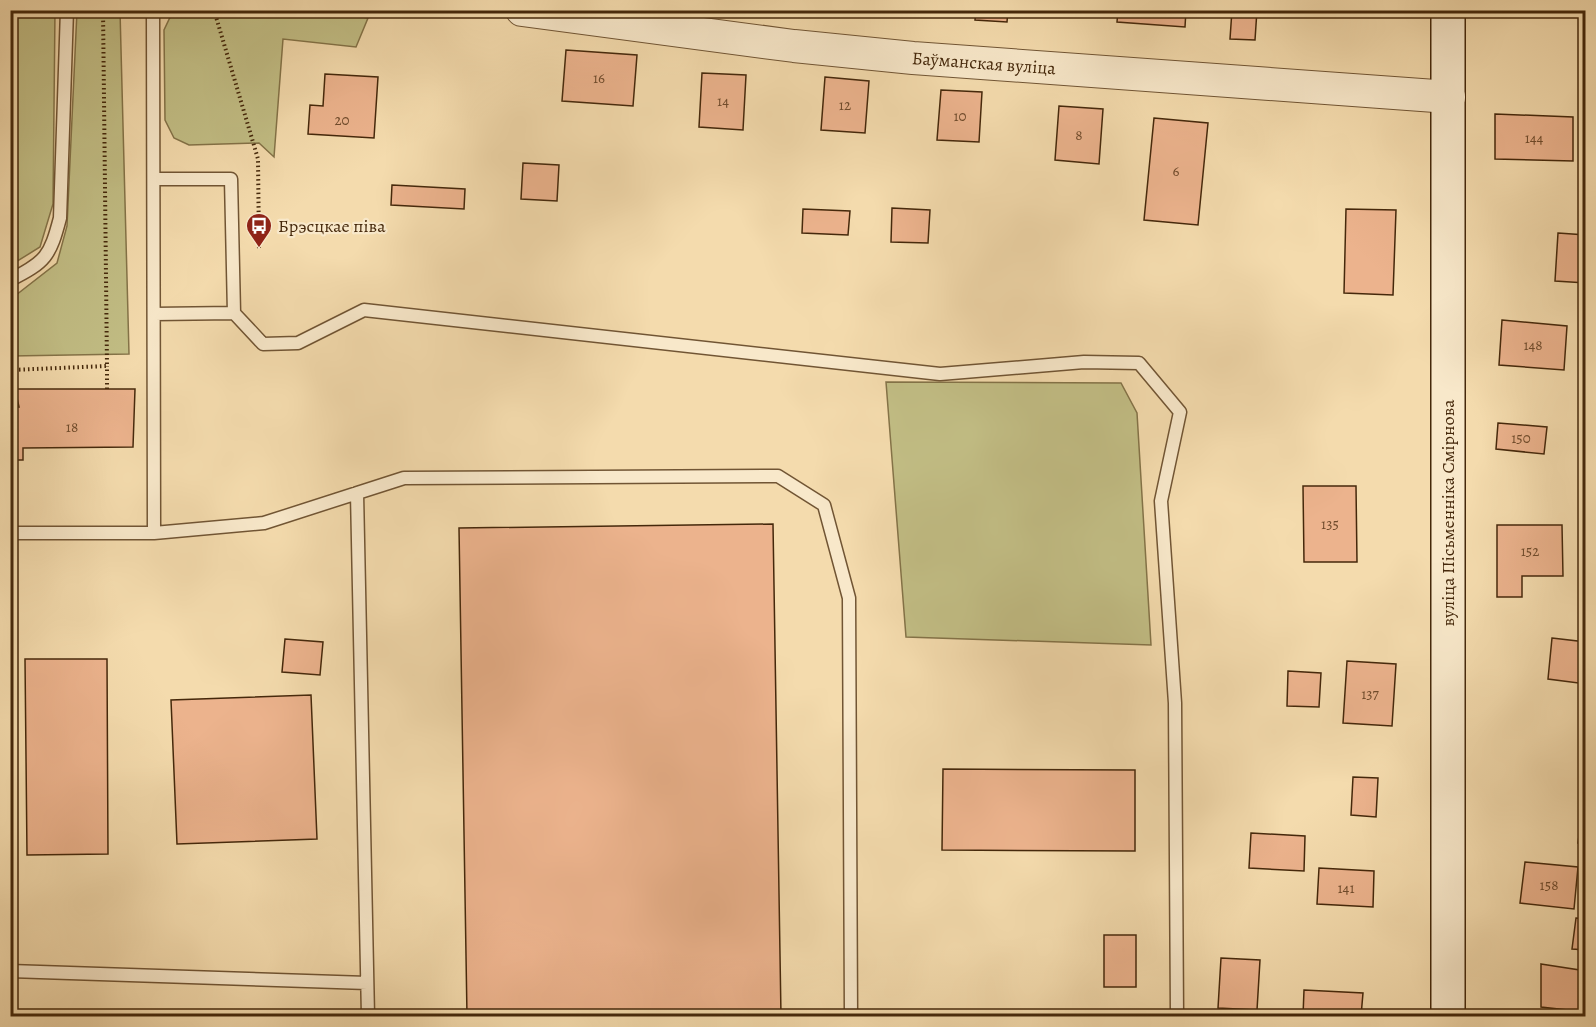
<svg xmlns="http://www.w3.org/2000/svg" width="1596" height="1027" font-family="Alegreya,serif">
<rect width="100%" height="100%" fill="#f4dbad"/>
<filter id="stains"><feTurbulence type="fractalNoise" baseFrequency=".00333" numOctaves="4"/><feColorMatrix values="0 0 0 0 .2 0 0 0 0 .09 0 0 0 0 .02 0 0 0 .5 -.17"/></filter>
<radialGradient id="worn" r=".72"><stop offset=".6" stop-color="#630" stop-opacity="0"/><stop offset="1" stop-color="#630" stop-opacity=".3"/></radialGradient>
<path fill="#c2be85" stroke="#847348" stroke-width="1.5" d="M11 10 55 11 53 204 40 247 11 265Z
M327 10 368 18 356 47 283 39 274 157 259 143 189 145 174 138 165 120 164 30 173 11Z
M77 11H120L129 354 11 356V295H16L57 263 67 226Z
M886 382 1121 383 1137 413 1151 645 906 637Z"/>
<path fill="#ecb38d" stroke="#45280b" stroke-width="1.5" d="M976 10H1008L1007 22 975 20Z
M1118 10H1186L1185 27 1117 22Z
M1232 10H1257L1255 40 1230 39Z
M1500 10H1545V14Z
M566 50 637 55 633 106 562 101Z
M702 73 746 75 743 130 699 127Z
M325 74 378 77 374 138 308 134 310 105 323 106Z
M825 77 869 81 865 133 821 130Z
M941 90 982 92 979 142 937 140Z
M1059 106 1103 109 1099 164 1055 160Z
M1495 114 1573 117V161L1495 159Z
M1154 118 1208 123 1198 225 1144 220Z
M523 163 559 165 557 201 521 199Z
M392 185 465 189 464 209 391 205Z
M892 208 930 210 928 243 891 242Z
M803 209 850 211 848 235 802 233Z
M1346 209 1396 210 1393 295 1344 293Z
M1558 233 1586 235V283L1555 281Z
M1502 320 1567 326 1564 370 1499 365Z
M15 389H135L133 447 23 448V460H10V407H19Z
M1498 423 1547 427 1544 454 1496 449Z
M1303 486H1356L1357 562H1304Z
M773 524 781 1016H467L459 528Z
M1497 525H1562L1563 576H1522V597H1497Z
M1552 638 1586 642V684L1548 679Z
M285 639 323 642 320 675 282 672Z
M25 659H107L108 854 27 855Z
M1347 661 1396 664 1392 726 1343 723Z
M1288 671 1321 673 1319 707 1287 706Z
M311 695 317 839 177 844 171 700Z
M1586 725V766L1582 765Z
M943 769 1135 770V851L942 850Z
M1353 777 1378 778 1376 817 1351 815Z
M1585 790H1586V843H1578Z
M1251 833 1305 836 1304 871 1249 868Z
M1525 862 1578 867 1574 909 1520 903Z
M1319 868 1374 871 1373 907 1317 904Z
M1576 918 1586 919V950L1572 949Z
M1104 935H1136V987H1104Z
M1221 958 1260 960 1257 1010 1218 1008Z
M1541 964 1586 971V1012L1541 1007Z
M1304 990 1363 993 1361 1016H1303Z
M190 1010V1016H10V1011Z"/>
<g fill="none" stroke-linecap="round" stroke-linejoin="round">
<defs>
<path id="service" d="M153 10 154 533 264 523 404 478 778 476 824 505 849 598 851 1016
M10 280C46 262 50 256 60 218L67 10
M234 313 263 344 298 343 364 310 940 374 1084 362 1139 363 1180 412 1161 501 1175 703 1177 1016
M154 314 234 313 231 179H155
M357 493 368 1016
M10 533H154
M10 971 367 983"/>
<g id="tertiary">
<path id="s1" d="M522 10 794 46 913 58 1449 97"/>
</g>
<path id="secondary" d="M1448 1016V10"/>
</defs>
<use href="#service" stroke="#715534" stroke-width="15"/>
<use href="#tertiary" stroke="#715534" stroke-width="34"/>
<use href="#secondary" stroke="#45280b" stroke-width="36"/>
<path stroke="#45280b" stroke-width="4" stroke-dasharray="1.5 3" stroke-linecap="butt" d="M214 10 258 159 259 249
M10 370 107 366 103 10
M107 389V366"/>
<use href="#service" stroke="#f8e8ca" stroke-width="12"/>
<use href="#tertiary" stroke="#f8e8ca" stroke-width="32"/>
<use href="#secondary" stroke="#f8e8ca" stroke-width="33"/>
</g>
<defs>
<symbol id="bus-pin" viewBox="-11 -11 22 30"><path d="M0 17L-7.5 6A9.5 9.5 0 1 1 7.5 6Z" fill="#8f2418" stroke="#f8e8ca"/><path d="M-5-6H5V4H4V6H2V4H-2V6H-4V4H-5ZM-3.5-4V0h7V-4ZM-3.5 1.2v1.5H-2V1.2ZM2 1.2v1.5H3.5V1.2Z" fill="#fff"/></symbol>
</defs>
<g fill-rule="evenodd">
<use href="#bus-pin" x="244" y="211" width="30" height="40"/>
</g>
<g text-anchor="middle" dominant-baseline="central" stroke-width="4.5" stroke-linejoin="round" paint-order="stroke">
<g font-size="15" fill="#6f4b2c">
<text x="599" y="78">16</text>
<text x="723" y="101">14</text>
<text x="845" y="105">12</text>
<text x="960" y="116">10</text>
<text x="342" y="120">20</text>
<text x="1079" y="135">8</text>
<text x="1534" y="138">144</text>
<text x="1176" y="171">6</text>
<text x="1533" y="345">148</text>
<text x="72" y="427">18</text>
<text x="1521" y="438">150</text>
<text x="1330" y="524">135</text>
<text x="1530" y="551">152</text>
<text x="1370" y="694">137</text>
<text x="1549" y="885">158</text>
<text x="1346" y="888">141</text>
</g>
<g font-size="18" fill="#45280b" stroke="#f8e8ca">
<text stroke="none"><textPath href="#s1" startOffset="465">Баўманская вуліца</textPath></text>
<text transform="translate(1448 513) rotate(-90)">вуліца Пісьменніка Смірнова</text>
</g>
<g font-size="18" fill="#45280b" stroke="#f8e8ca" text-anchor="start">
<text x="278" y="226">Брэсцкае піва</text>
</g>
</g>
<rect width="1596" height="1027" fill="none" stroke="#f4dbad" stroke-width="36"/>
<rect x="12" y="12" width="1572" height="1003" fill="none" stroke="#45280b" stroke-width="3"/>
<rect x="18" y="18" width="1560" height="991" fill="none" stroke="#45280b" stroke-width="1.5"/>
<rect width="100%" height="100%" filter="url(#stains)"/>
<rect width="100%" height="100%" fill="url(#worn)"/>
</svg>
